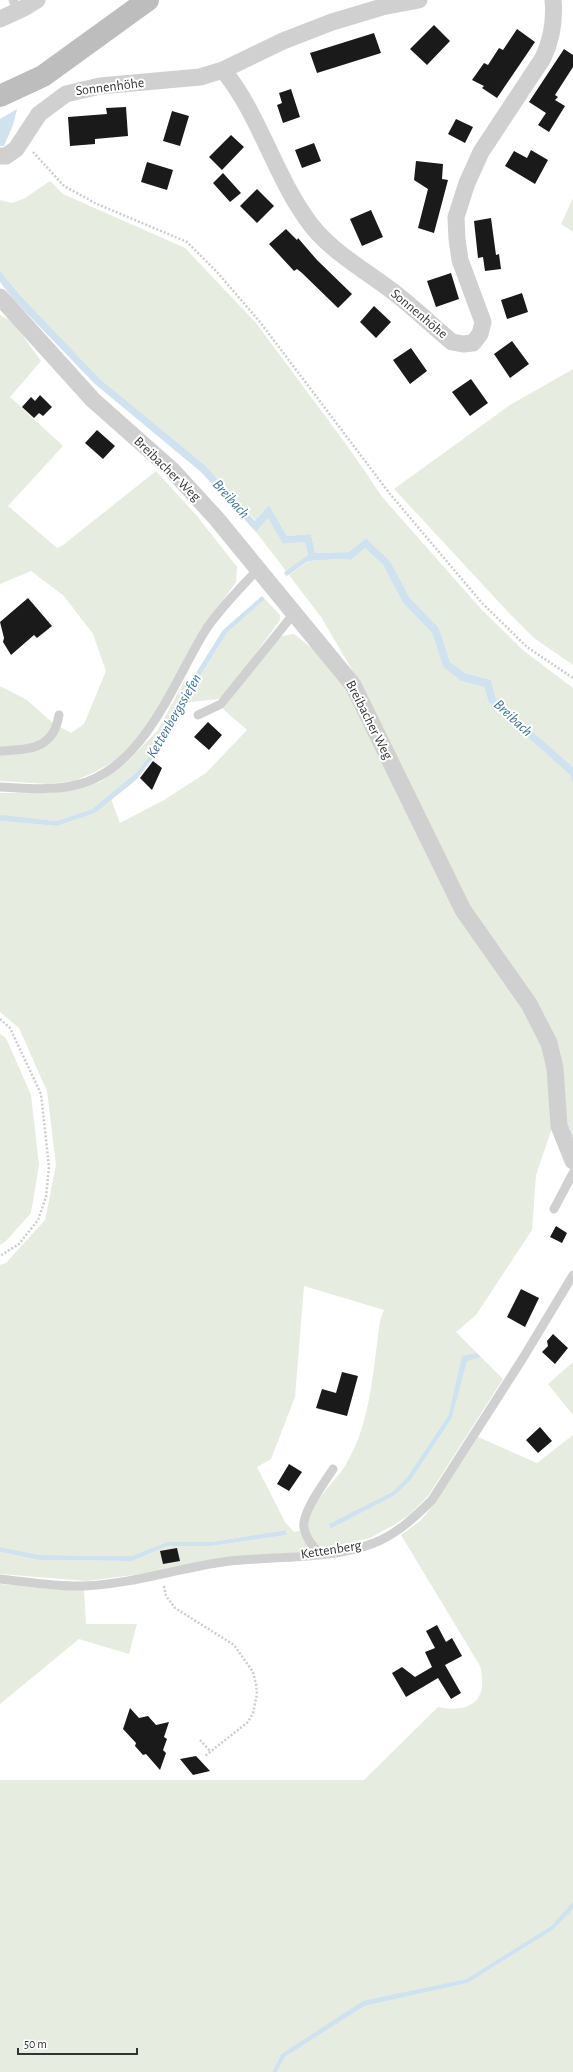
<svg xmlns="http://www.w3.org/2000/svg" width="573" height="2072" font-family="'Alegreya Sans',sans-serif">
<rect width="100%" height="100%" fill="#fff"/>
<path fill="#e6ecdf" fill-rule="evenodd" d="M50 181 63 194 185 248 256 323 348 447 383 498 482 610 524 651 573 688V767L496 699 491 680 465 673 450 662 439 628 410 598 390 561 366 538 349 552 315 553 311 534 287 536 269 505 256 521 206 466 100 379 20 295 0 271V200L12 203 25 198Z
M573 198V232L561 224Z
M0 315 13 322 41 361 10 397 63 446 8 506 57 548 63 545 156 471 197 516 237 567 236 582 202 630 150 724 118 759 95 772 74 781 48 784 0 781V754L29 752 51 743 60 727 71 733 84 724 106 671 93 634 64 596 31 571 0 584Z
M573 369V665L534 638 510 614 394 489 510 405Z
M268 517 283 544 305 542 308 556 286 571 256 532Z
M365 548 383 565 403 603 432 633 443 667 461 681 484 687 489 703 570 775 573 784V1147L565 1124 561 1068 469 905 354 673 321 617 289 575 309 561 340 559 351 560Z
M265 599 280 615V620L227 693 218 699 183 703 227 633Z
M294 634 322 656 341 680 524 1006 544 1048 549 1068 552 1128 536 1175 532 1230 476 1315 456 1332 477 1353 462 1357 448 1416 407 1477 392 1492 329 1525 330 1529 394 1496 411 1480 452 1418 467 1360 481 1357 503 1379 428 1496 409 1515 394 1525 370 1538 311 1552 87 1581 0 1574V1552L39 1560 131 1561 167 1546H211L287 1535 286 1530 211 1542H167L131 1556 40 1555 0 1547V1265L6 1263 45 1220 56 1165 47 1091 19 1028 0 1012V821L57 826 95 813 111 799 120 823 164 800 206 773 247 730 223 709 273 644 282 636ZM304 1286 384 1310 380 1321C373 1369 371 1424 345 1466 335 1482 303 1510 308 1529L294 1532 285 1522 257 1467 271 1459 295 1397Z
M186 678 191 682 179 700 160 741 137 772 92 809 56 821 0 816V793H49L76 790 100 782 126 763 158 730Z
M0 686 27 700 53 723 44 739 28 746 0 747Z
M0 1034 6 1038 31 1095 39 1165 31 1213 6 1241 0 1245Z
M573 1362V1415L548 1384Z
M573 1435V1903L551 1926 466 1979 363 2002 281 2054 272 2072H0V1780H364L438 1707C471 1714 489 1700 480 1666L401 1535 421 1520 435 1503 478 1437 537 1463Z
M0 1584 60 1590H84L86 1624H137L129 1654 79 1639 0 1704Z
M573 1909V2072H277L285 2057 365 2006 468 1983 553 1930Z"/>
<path fill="#cfe2ee" d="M17 109 13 125 4 146H0V119Z
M0 271 20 295 100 379 206 466 255 521 269 505 287 536 311 534 315 553 349 552 366 538 390 561 410 598 439 628 450 662 465 673 491 680 496 699 573 767V784L570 775 489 703 484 687 461 681 443 667 432 633 403 603 383 565 365 548 351 560 340 559 309 561 305 542 283 544 268 518 256 532 201 472 95 384 14 300 0 282Z
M262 596 265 599 227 633 183 703 164 744 136 780 95 813 57 826 0 821V816L2 815 56 821 92 809 137 772 160 741 179 700 223 630Z
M477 1353 481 1357 467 1361 452 1418 411 1480 394 1496 330 1529 329 1524 392 1492 407 1477 448 1416 462 1356Z
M286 1530 287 1535 211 1546H167L132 1561 39 1560 0 1552V1547L40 1555 131 1556 167 1542H211Z
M573 1902V1909L553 1930 468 1983 365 2006 285 2057 277 2072H272L281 2054 363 2001 466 1979 551 1926Z"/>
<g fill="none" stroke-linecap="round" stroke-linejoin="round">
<path stroke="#cfe2ee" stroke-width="5" d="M287 573 311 556"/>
</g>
<path fill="#1a1a1a" d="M434 25 450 41 427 65 410 49Z
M517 29 535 42 497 98 482 88 484 86 472 80 484 63 488 65 499 48 503 50Z
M374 33 381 53 317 73 310 53Z
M564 49 573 55V67L555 95 558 97 555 100 565 106 549 132 538 125 546 113 529 102Z
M291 89 300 117 283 123 277 105 282 103 279 93Z
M126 107 128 136 95 139V144L70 146 68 117 107 114 106 108Z
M172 111 189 116 180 146 163 141Z
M456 119 473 127 465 143 448 134Z
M231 135 244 147 222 170 209 157Z
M314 143 321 161 302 168 295 150Z
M531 150 548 160 535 184 505 166 514 151 527 158Z
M416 161 443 164 442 179 448 180 434 233 418 228 428 189 414 180Z
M147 162 173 170 167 190 141 182Z
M223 173 241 193 230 202 213 183Z
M257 189 274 206 257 223 240 206Z
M371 210 383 237 362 246 350 219Z
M491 218 496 255 499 254 501 269 485 271 483 257 478 258 474 221Z
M286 229 297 240 298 238 317 260 352 294 338 308 302 273 297 269 294 271 269 244Z
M451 273 459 299 436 307 427 281Z
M522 293 528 312 507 319 501 300Z
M374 306 391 322 376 338 360 322Z
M512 341 529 364 510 378 494 354Z
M411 348 427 371 410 384 393 360Z
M471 379 488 403 470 416 452 392Z
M40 395 52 407 43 416 39 413 34 418 22 407 31 397 35 401Z
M97 430 115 446 103 459 85 443Z
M28 598 52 626 37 638 34 635 11 655 3 642 4 638 0 622Z
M208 722 222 735 209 750 194 737Z
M153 761 162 768 152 790 140 778Z
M556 1226 567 1233 562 1243 550 1237Z
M521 1289 539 1298 525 1327 507 1317Z
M553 1334 568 1348 555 1364 542 1352 548 1346 547 1341Z
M342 1372 358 1376 347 1416 316 1408 322 1389 336 1393Z
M540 1427 552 1441 538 1453 526 1440Z
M289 1464 302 1472 289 1491 277 1484Z
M177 1548 180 1561 163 1564 160 1551Z
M437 1625 446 1642 452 1638 462 1656 445 1665 461 1693 451 1699 438 1678 406 1697 392 1673 402 1667 415 1677 432 1667 425 1652 435 1648 426 1631Z
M130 1708 139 1718 148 1716 156 1725 169 1722 164 1737 167 1739 163 1750 166 1753 160 1770 146 1754 143 1755 135 1746 136 1743 123 1729Z
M196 1756 210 1771 193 1775 180 1759Z"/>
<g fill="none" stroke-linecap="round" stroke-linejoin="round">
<path stroke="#cdcdcd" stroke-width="2.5" stroke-dasharray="2 2" stroke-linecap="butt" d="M33 152 64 186 97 204 187 242 217 272 260 322 390 494 482 603 527 647 573 678
M0 1019 10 1028 41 1094 49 1167 46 1197 38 1220 19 1244 0 1256
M164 1586 166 1596 175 1608 234 1645 253 1672 256 1684 257 1694 253 1713 248 1722 205 1756
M200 1740 211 1752"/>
<path stroke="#d0d0d0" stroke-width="9" d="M13 0 18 11
M198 715 221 704 295 612
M0 751C30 749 53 750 59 715
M0 787C25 788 51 791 76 785 143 770 173 683 205 631 219 609 240 589 258 569
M554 1209 573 1173
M320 1554C313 1546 306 1539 304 1528 301 1513 325 1482 333 1469
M0 1579C28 1582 57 1587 84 1586 134 1584 181 1567 230 1561 276 1556 331 1560 374 1543 397 1534 415 1517 432 1500L523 1358 573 1275"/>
<path stroke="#d0d0d0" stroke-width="17" d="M0 19 24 8 37 0
M223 70C259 114 273 171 306 218 327 250 367 271 396 294 415 309 433 326 452 342L463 344 473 343 480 334 483 322 460 260 457 239 456 217 467 183 481 152 543 58C552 39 555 21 553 0
M0 156H6L16 149 39 114 66 94 100 86 200 77 223 70 283 41 332 22 382 7 419 0
M0 297 93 400 172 470 216 518 353 685 463 910 529 1004 549 1043 555 1068 559 1126 573 1161"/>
<path stroke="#bdbdbd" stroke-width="22" d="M0 96 43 76 148 0"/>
</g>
<g text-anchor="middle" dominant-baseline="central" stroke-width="4" stroke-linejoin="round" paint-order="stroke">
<g font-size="14" fill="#333" stroke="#fff">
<text transform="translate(110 87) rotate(-7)">Sonnenhöhe</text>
<text transform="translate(419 314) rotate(40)">Sonnenhöhe</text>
<text transform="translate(167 469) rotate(44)">Breibacher Weg</text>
<text transform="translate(369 720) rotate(63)">Breibacher Weg</text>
<text transform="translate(331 1550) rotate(-9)">Kettenberg</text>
</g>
<g font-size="15" font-style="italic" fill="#3f7597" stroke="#fff">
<text transform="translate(231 499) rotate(48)">Breibach</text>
<text transform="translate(174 716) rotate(-60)">Kettenbergssiefen</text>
<text transform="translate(513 718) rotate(43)">Breibach</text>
</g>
</g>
<path d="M18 2048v6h119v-6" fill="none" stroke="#333333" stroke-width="2"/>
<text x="24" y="2048" font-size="12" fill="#333333" stroke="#ffffff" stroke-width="3" paint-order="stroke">50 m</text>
</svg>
